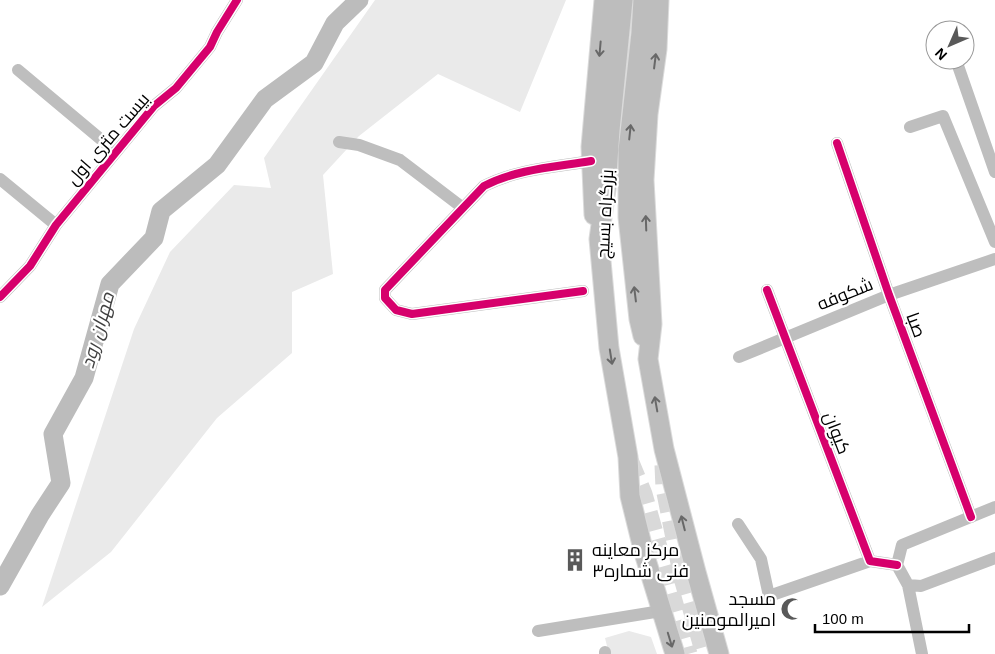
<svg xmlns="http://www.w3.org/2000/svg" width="995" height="654" font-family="Arial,Cairo,sans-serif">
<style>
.green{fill:#eaeaea}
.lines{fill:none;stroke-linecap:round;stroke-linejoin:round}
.river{stroke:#bcbcbc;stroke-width:19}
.highway-tunnel{stroke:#d9d9d9;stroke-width:19;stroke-dasharray:19 9;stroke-linecap:butt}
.highway-casing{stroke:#dbdbdb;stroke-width:21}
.minor{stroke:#bebebe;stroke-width:12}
.highway{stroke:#bdbdbd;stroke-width:19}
.cycleway-casing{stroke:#fff;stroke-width:11}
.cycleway{stroke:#d6006c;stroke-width:8}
.oneway{stroke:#686868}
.labels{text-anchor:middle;stroke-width:4.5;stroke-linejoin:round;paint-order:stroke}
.street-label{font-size:18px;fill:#000;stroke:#fff}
.poi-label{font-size:18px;fill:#000;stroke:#fff;text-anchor:start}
.water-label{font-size:19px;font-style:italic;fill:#414141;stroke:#fff}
</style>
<rect width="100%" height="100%" fill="#fff"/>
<!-- green -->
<path class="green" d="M375,0H566L520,112L438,74L359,136L323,175L333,274L292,292V353L217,418L111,552L42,607L134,329L170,252L234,185L271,188L264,158Z
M629,631L651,637L657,654H609L605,638Z"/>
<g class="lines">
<!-- river -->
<path class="river" d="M0,586L40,515L61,483L53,434L84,378L110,284L154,238L161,211L217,165L265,99L314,63L335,23L359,0"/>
<!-- highway-tunnel -->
<path class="highway-tunnel" d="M629,460L643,494L688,654
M664,465L665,488L683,578L705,654"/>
<defs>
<path id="highway" d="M623,0L610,130L606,189L599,239L609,348L628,457L630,496L644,553L675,654
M659,0L657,49L648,114L644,180L652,324L648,359L664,449L696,572L719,654
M594,215L591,147L604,0
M643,336L639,319L628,217V151L641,33L643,0"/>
</defs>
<!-- highway casing -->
<use href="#highway" class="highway-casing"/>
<!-- minor -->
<path class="minor" d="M956,60L995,172
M18,70L116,152
M910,127L943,116L995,242
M339,142L359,145L400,160L463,208
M837,143L889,295L971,517
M0,179L56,225
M767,290L870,561L897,565
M583,291L412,314L396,310L385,298V290L484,186C517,169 555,167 591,161
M0,297L30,266L56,225L154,106L176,88L210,47L217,32L237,0
M739,357L889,295L995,259
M995,507L902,545L897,565L908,585L921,586L995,558
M738,524L761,559L769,596L870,561
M908,585L922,654
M538,631L661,611
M605,652V654"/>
<!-- highway -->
<use href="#highway" class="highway"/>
<defs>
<path id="cycleway" d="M837,143L889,295L971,517
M767,290L870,561L897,565
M583,291L412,314L396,310L385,298V290L484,186C517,169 555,167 591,161
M0,297L30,266L56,225L154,106L176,88L210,47L217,32L237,0"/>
</defs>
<!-- cycleway casing -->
<use href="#cycleway" class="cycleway-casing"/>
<!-- cycleway -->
<use href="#cycleway" class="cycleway"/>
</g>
<!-- one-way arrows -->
<defs><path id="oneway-shaft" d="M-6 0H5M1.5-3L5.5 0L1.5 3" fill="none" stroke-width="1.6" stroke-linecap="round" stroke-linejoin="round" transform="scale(1.25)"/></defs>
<g class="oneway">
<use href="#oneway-shaft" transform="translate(600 49) rotate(95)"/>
<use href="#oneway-shaft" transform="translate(655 61) rotate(-83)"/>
<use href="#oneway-shaft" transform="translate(630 132) rotate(-84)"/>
<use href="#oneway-shaft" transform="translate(646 223) rotate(-92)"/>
<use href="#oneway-shaft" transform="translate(635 294) rotate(-97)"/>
<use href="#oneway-shaft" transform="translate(611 357) rotate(81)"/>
<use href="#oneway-shaft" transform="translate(656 404) rotate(-100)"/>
<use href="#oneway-shaft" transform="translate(683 523) rotate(-104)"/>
<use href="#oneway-shaft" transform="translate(670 640) rotate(73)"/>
</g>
<!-- icons -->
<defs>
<symbol id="building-bare" viewBox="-9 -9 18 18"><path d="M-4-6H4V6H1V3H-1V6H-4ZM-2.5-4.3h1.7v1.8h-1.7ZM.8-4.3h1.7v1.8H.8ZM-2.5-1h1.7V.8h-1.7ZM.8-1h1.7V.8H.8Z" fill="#595959" stroke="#fff" stroke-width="2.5" paint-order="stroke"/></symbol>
<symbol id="mosque-bare" viewBox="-9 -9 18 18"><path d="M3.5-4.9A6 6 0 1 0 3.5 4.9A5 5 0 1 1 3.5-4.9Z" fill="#595959" stroke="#fff" stroke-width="2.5" paint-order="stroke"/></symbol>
</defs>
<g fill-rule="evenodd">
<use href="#building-bare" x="559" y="544" width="32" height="32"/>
<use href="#mosque-bare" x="776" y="593" width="32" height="32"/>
</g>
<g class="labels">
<!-- street labels -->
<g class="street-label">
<text transform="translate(108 139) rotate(-49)" y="6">بیست متری اول</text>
<text transform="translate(605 214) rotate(-87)" y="6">بزرگراه بسیج</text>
<text transform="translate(845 294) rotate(-22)" y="6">شکوفه</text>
<text transform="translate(916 325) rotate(70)" y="6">صبا</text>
<text transform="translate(837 433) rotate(69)" y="6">کیوان</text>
</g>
<!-- poi labels -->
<g class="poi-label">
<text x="592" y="556">مرکز معاینه<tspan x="592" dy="21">فنی شماره۳</tspan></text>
<text x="776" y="605" text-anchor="end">مسجد<tspan x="776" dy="21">امیرالمومنین</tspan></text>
</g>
<!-- water labels -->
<g class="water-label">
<text transform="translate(97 330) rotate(-74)" y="7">مهران رود</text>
</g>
</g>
<!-- north arrow -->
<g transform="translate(950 45) rotate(225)"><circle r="24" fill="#ffffff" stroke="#999999"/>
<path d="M0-4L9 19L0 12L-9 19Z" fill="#595959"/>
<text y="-8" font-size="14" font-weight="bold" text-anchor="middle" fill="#000000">N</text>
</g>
<!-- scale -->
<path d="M815 624v8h154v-8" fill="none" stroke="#000000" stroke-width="2.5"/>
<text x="822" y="624" font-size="15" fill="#000000" stroke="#ffffff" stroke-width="4" paint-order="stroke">100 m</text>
</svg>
